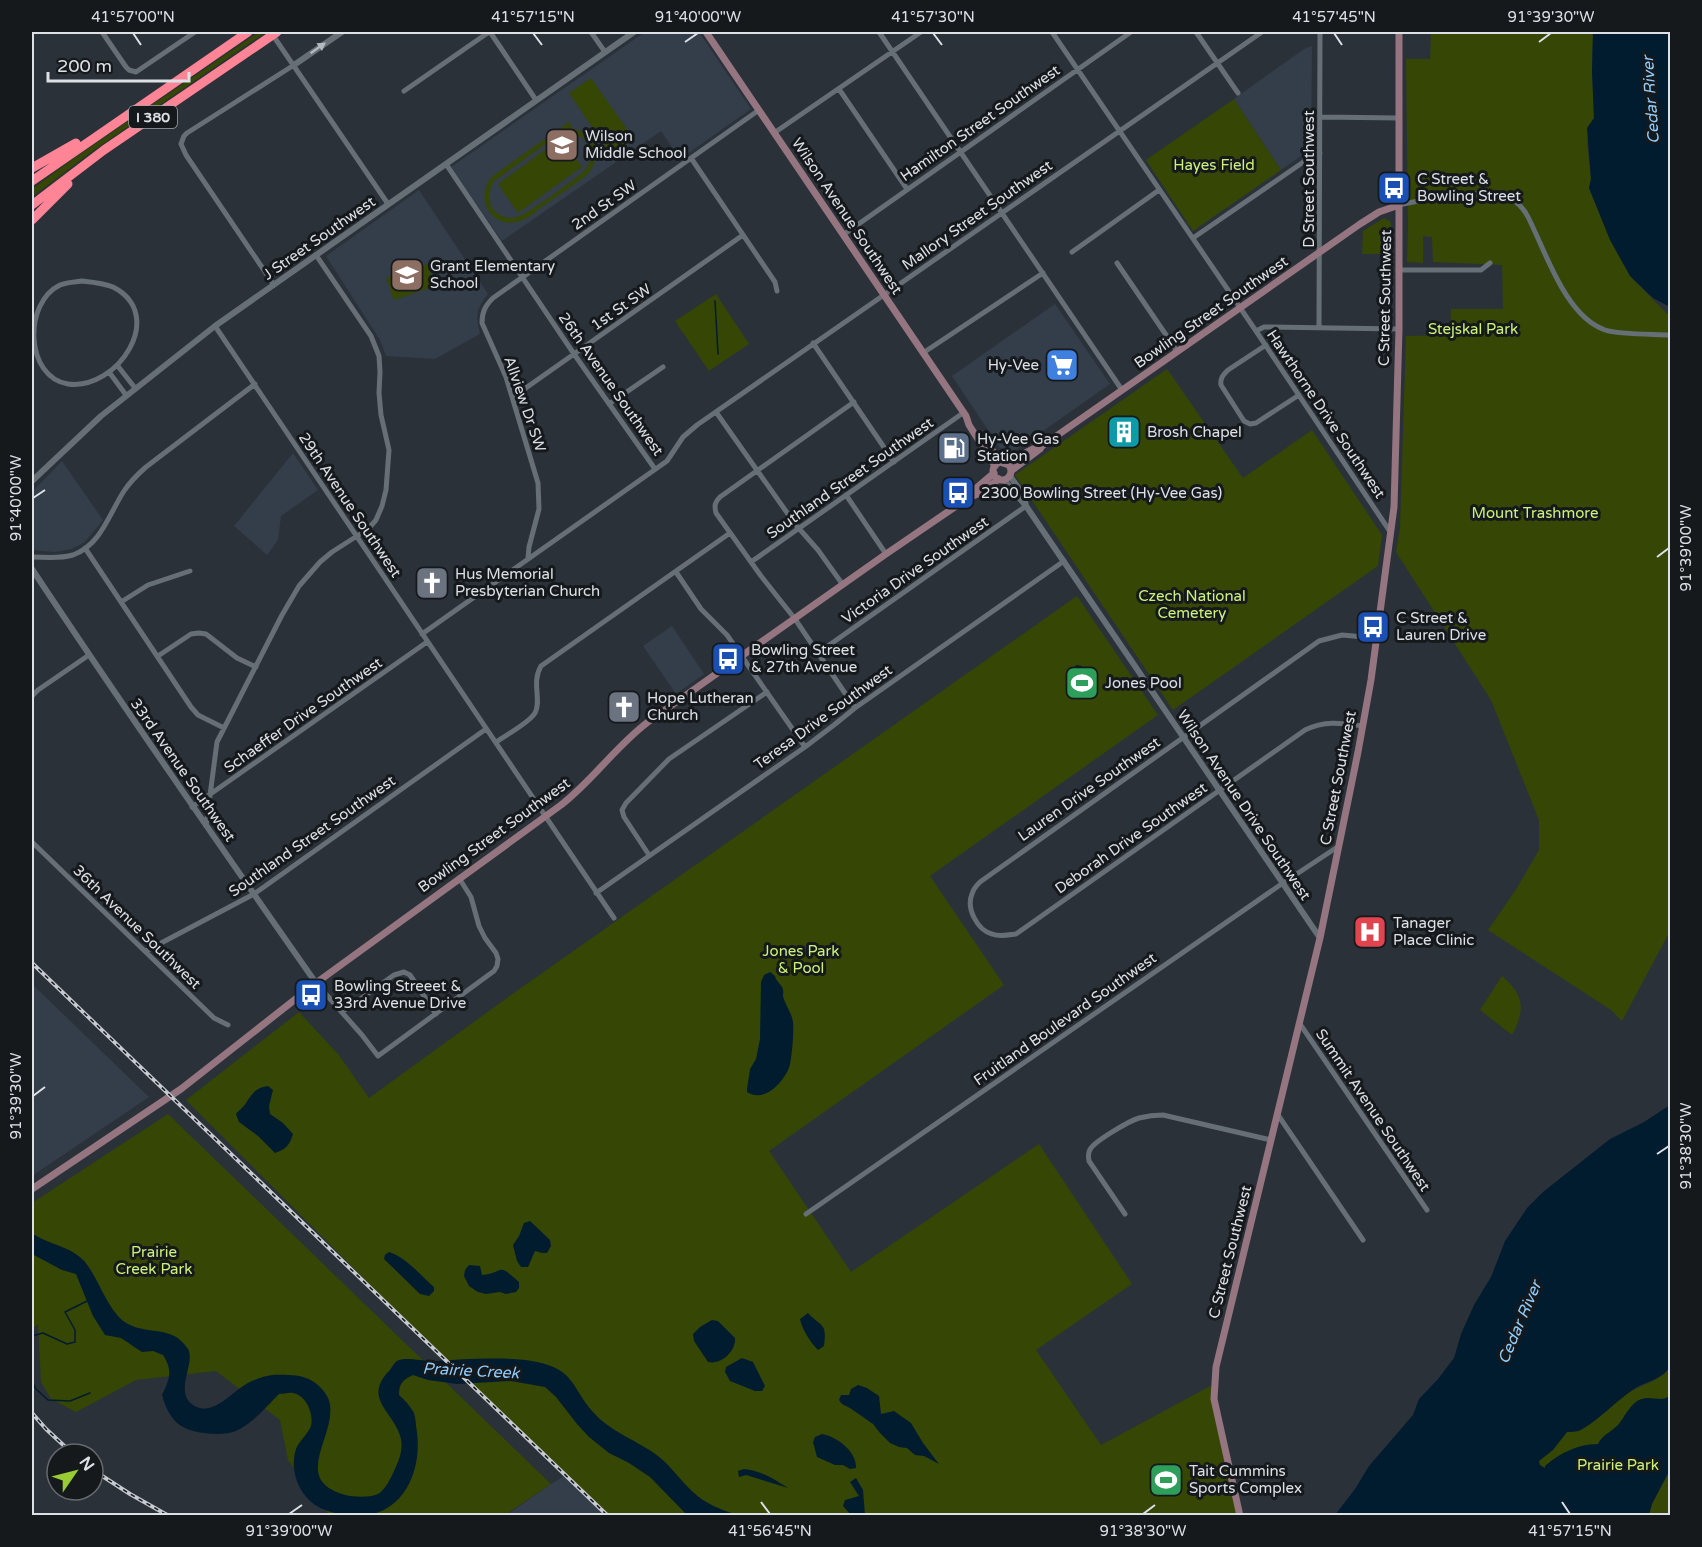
<svg xmlns="http://www.w3.org/2000/svg" width="1702" height="1547" font-family="'Varela Round',sans-serif">
<style>
.built{fill:#333e4a}
.green{fill:#364604;fill-rule:evenodd}
.water{fill:#021c2f}
.lines{fill:none;stroke-linecap:round;stroke-linejoin:round}
.stream{stroke:#021c2f;stroke-width:1.5}
.minor{stroke:#666e76;stroke-width:5}
.tertiary{stroke:#666e76;stroke-width:6}
.secondary{stroke:#947580;stroke-width:7}
.motorway{stroke:#fe8496;stroke-width:9}
.rail-casing{stroke:#c6cad0;stroke-width:4}
.rail{stroke:#16191c;stroke-width:1.5;stroke-dasharray:4.5;stroke-linecap:butt}
.oneway{fill:#b3b9bf}
.ticks{fill:none;stroke:#dde1e6;stroke-width:2}
.labels{text-anchor:middle;stroke-width:6;stroke-linejoin:round;paint-order:stroke}
.shield{fill:#16191c;stroke:#a1a5a9;stroke-width:1.5}
.shield-label{font-size:14px;font-weight:bold;fill:#dde1e6}
.street-label{font-size:15px;fill:#dde1e6;stroke:#16191c}
.poi-label{font-size:15px;fill:#dde1e6;stroke:#16191c;text-anchor:start}
.park-label{font-size:15px;fill:#ccf278;stroke:#16191c}
.water-label{font-size:16px;font-style:italic;fill:#8fccfc;stroke:#16191c}
.neatline{fill:none;stroke:#dde1e6;stroke-width:2}
.ticks-label{font-size:15px;text-anchor:middle;fill:#dde1e6}
</style>
<rect width="100%" height="100%" fill="#2b3139"/>
<!-- built -->
<path class="built" d="M645,32H699L751,109L680,159L661,131L502,241L451,167Z
M1312,46L1311,149L1281,170L1234,99L1304,49Z
M419,190L488,294L482,302L478,310L477,319L480,334L435,359L386,356L380,340L326,256Z
M1055,304L1110,384L1006,457L952,376Z
M293,453L318,490L281,516L278,540L267,555L234,526Z
M62,461L103,520L90,536L83,543L71,549L55,552L32,550V492Z
M672,626L704,674L676,694L643,646Z
M32,984L149,1097L32,1176Z
M566,1475L608,1515L505,1516L551,1484Z"/>
<!-- green -->
<path class="green" d="M259,32H266L94,150L32,197V189L76,157Z
M1431,32H1593L1592,71L1594,118L1590,124L1587,143L1591,179L1589,188L1604,224L1630,276L1670,317V931L1622,1021L1611,1010L1488,930L1517,888L1539,850V820L1491,700L1396,552L1400,528L1406,336L1450,335L1451,309H1503L1502,265L1433,262L1432,237L1423,236V263L1407,262L1408,227L1406,59H1430Z
M591,78L634,139L611,155L569,93Z
M1234,99L1281,170L1193,231L1146,160Z
M569,122L572,126L570,128C596,132 604,157 586,176C572,186 558,196 543,206C536,211 528,219 520,221C491,231 472,195 494,175ZM566,133C588,135 598,150 586,169C577,178 528,214 517,217C509,220 498,216 493,209C487,200 489,191 493,182L558,135Z
M561,138L582,167L518,213L498,184Z
M1384,218L1391,222V225L1392,254H1362L1363,231Z
M427,264L435,286L394,300L386,278Z
M716,294L749,344L709,371L675,321Z
M1167,369L1243,478L1312,430L1382,535L1378,566L1173,710L1015,475Z
M1077,596L1158,715L930,876L1004,985L769,1151L851,1272L1039,1144L1132,1284L1036,1350L1101,1445L1214,1384L1240,1515H608L432,1347L186,1100L299,1012L338,1054L369,1098L511,995Z
M1502,976C1524,995 1526,1009 1512,1035L1480,1010Z
M168,1114L551,1484L505,1515H330L288,1460L280,1420L216,1371L136,1380L76,1412L51,1399L41,1382L38,1324L32,1328V1203Z
M1670,1367V1515L1486,1516L1542,1458L1548,1454L1567,1432C1589,1431 1606,1410 1622,1397C1637,1385 1659,1383 1670,1367Z"/>
<!-- water -->
<path class="water" d="M1593,32H1670V307L1653,298L1630,276L1610,240L1589,188L1591,179L1587,128L1594,118L1592,71Z
M1076,665L1082,666L1079,679H1081L1088,676L1092,677L1094,681L1093,685L1086,687L1083,684L1066,679L1067,675L1073,677Z
M770,972L775,976C776,981 779,982 782,987C784,991 783,992 783,996C785,1005 792,1013 793,1022C794,1033 792,1058 789,1068C782,1084 764,1103 747,1092V1089L750,1069L756,1059L760,1039L761,982L764,975Z
M268,1086L273,1090L269,1106L270,1114L283,1123L293,1134C290,1145 286,1149 275,1153L258,1136L239,1122L236,1114C239,1110 243,1108 246,1103C252,1094 255,1088 268,1086Z
M1670,1105V1367C1661,1380 1647,1381 1634,1389C1616,1401 1600,1419 1581,1430C1576,1432 1571,1432 1567,1432L1553,1450L1539,1461L1540,1465L1545,1468V1466C1560,1453 1578,1444 1598,1444C1603,1433 1615,1431 1621,1421C1626,1414 1631,1404 1639,1400C1652,1394 1661,1404 1670,1395V1470L1652,1504L1649,1515H1335L1355,1489L1369,1466L1413,1415L1419,1399L1438,1379L1454,1358L1461,1334L1474,1305L1491,1277L1505,1241L1527,1208L1543,1192L1610,1139L1644,1122Z
M530,1221L550,1240L551,1246L547,1253H542L535,1251L528,1267H521L517,1261L513,1245L519,1236L524,1223Z
M32,1233C48,1245 72,1246 85,1262C100,1280 109,1316 130,1325C146,1333 170,1328 182,1342C185,1345 187,1347 189,1351C194,1367 172,1396 197,1407C216,1415 234,1389 250,1382C265,1375 272,1374 288,1375C299,1375 311,1378 319,1386C324,1391 329,1397 330,1405C335,1438 291,1480 345,1495C354,1497 369,1498 378,1494C385,1490 391,1478 394,1471C399,1460 403,1451 401,1439C395,1412 361,1399 390,1370C392,1367 394,1363 397,1361C405,1356 425,1362 436,1361C465,1359 509,1356 537,1362C575,1370 571,1387 593,1412C610,1432 637,1440 658,1456C671,1466 681,1481 693,1492C704,1503 723,1511 738,1515H687L650,1477L629,1463L609,1453L589,1437L577,1424L556,1397L545,1387L511,1381L457,1384L428,1380L413,1375C403,1380 399,1383 399,1395C405,1400 410,1406 414,1413C415,1417 416,1422 416,1426C424,1468 405,1516 357,1516C351,1516 344,1516 338,1514C332,1512 323,1510 317,1506C299,1495 289,1470 296,1449C299,1441 308,1434 311,1426C314,1414 306,1395 293,1393C289,1392 283,1394 279,1394C266,1407 253,1423 236,1431C222,1437 189,1434 177,1423C169,1415 165,1406 162,1395C170,1378 173,1371 163,1355L153,1351L142,1352L121,1338L105,1335L93,1316L76,1274L62,1270L32,1254Z
M389,1252C406,1257 421,1276 434,1287V1291L429,1296L420,1294L384,1259L385,1255Z
M469,1265L480,1266L482,1275C505,1273 496,1261 519,1282V1288L516,1292L506,1294L500,1292L486,1294L478,1292L469,1286L464,1276L465,1270Z
M808,1313C822,1328 827,1322 824,1346L818,1350C810,1342 802,1329 800,1319Z
M712,1320L718,1321L735,1338C736,1351 722,1365 708,1362L694,1341L693,1334L700,1327Z
M742,1358L753,1362L765,1386L762,1391H755L730,1381L725,1372L726,1367Z
M858,1385L867,1388L879,1396L881,1414L894,1411L911,1423L923,1443L939,1464L924,1456L915,1455L907,1448L899,1447L890,1443L880,1433L873,1424L850,1408L842,1404L839,1400L841,1395H849L851,1389Z
M822,1434C838,1437 857,1452 856,1468L850,1469L843,1465H835L817,1457L813,1442L815,1437Z
M744,1469C761,1471 773,1478 788,1488L746,1475L739,1477L738,1471Z
M856,1478L863,1490L865,1515H851L843,1506L845,1500L859,1496L850,1482Z"/>
<g class="lines">
<!-- stream -->
<path class="stream" d="M715,301L718,354
M32,1336L43,1333L67,1344L75,1342V1330L65,1312L87,1301
M32,1381L36,1389L48,1400L70,1401L90,1393"/>
<!-- minor -->
<path class="minor" d="M102,32L126,67L129,70L136,72L195,32
M490,32L536,100
M591,32L605,52
M879,32L1122,390
M1052,32L1256,331L1391,533
M1196,32L1238,93
M272,34L388,204
M839,89L907,189
M404,91L489,32
M1321,117L1399,118
M774,133L921,32
M691,158L775,282L777,291
M446,164L574,354L655,469
M1399,205C1427,199 1491,184 1516,202C1521,206 1525,211 1528,217C1546,252 1565,316 1605,330C1620,335 1654,334 1670,335
M843,235L1131,32
M1193,238L1315,154L1320,153
M1072,252L1159,190
M1117,263L1177,351
M1398,270H1481L1490,263
M82,281C92,282 104,283 113,287C168,315 117,391 68,384C25,377 23,303 60,285C67,282 75,282 82,281Z
M274,285L186,155L181,144L184,136L187,133L294,65
M215,326L614,918
M1319,327L1320,32
M1256,331L1264,327L1399,329
M813,343L894,462
M1266,345L1228,370C1223,375 1220,378 1221,385L1244,421L1250,424L1256,423L1299,395
M923,353L1043,273
M117,365L135,388
M109,372L126,395
M513,397L743,235
M854,402L720,497C715,502 714,505 716,513L761,576L795,619L855,708
M609,404L663,367
M716,412L795,524L818,550L843,585
M846,495L886,554
M85,548L191,707L198,715L224,728
M32,557C45,557 60,559 73,555C101,545 109,514 124,491C130,482 138,474 146,467L255,384
M528,558L529,547L539,509L538,483L506,377L482,323C482,312 485,306 493,298L759,110
M751,562L963,413
M676,572L701,609L727,635L805,747
M121,602L148,585L190,571
M422,634L667,461L683,437L697,425L1262,32
M818,653L1026,506
M158,656L191,634L199,633L206,634L237,658L256,667
M32,696L38,690L89,655
M1363,726C1342,723 1325,720 1305,730L1016,934C1008,935 1000,937 992,934C977,930 966,908 972,894C973,890 977,885 980,882L1319,641L1342,635L1376,638
M496,742C506,735 529,723 535,713C542,700 531,683 541,666L730,533
M192,807L427,642
M206,826L217,742L282,615L299,586L320,562L332,552L368,529L376,520L382,506L386,490L389,450L381,415L379,393L380,372L379,356L371,336L316,255
M32,842L214,1018L228,1025
M649,855L624,817L622,810L626,803L669,759L767,692
M596,893L805,747L834,725L855,708L1064,561
M146,951L254,894L486,729
M316,983L362,1035L378,1056L494,971L497,966L498,959L496,953L485,938L479,926L471,897L459,878
M342,1012L394,975L404,972L410,975L436,1014
M1300,1024L1427,1210
M1278,1115L1363,1240
M806,1214L1283,883L1339,846
M1125,1214L1089,1161C1088,1156 1088,1152 1091,1148C1097,1140 1129,1121 1139,1118C1147,1116 1155,1115 1163,1115L1271,1140"/>
<!-- tertiary -->
<path class="tertiary" d="M294,65L342,32
M1010,476L1024,496L1026,506
M1004,480L1026,506L1320,938
M32,481L101,416L215,326L634,32
M32,569C124,708 220,846 316,983"/>
<!-- secondary -->
<path class="secondary" d="M706,32L966,416L969,425L995,466
M991,449L1003,463
M993 471a9 9 0 1 1 18 0a9 9 0 1 1-18 0Z
M1006,464C1019,459 1029,448 1042,446
M1011,471L1040,449L1042,446L1360,224L1379,212L1399,205
M969,496L973,491L994,473
M32,1189L181,1089L316,983L561,805C593,780 616,746 648,722L886,554L968,498L980,493L999,479
M1240,1516L1214,1399L1216,1367L1320,938L1358,752L1371,680L1394,507L1399,329V32"/>
<!-- motorway -->
<path class="motorway" d="M32,168L76,143
M32,181L248,32
M32,205L104,150L277,32
M32,220L68,184"/>
<defs>
<path id="rail" d="M32,963L608,1516
M32,1413L46,1429L73,1454
M93,1470L130,1494L169,1516"/>
</defs>
<!-- rail casing -->
<use href="#rail" class="rail-casing"/>
<!-- rail -->
<use href="#rail" class="rail"/>
</g>
<!-- one-way arrows -->
<defs><path id="oneway-solid" d="M-6-.8H1V-3.2L6.5 0L1 3.2V.8H-6Z" transform="scale(1.5)"/></defs>
<use class="oneway" href="#oneway-solid" transform="translate(318 48) rotate(-35)"/>
<!-- ticks -->
<path class="ticks" d="M133,33L141,45M533,33L542,45M933,33L942,45M1334,33L1342,45M685,42L698,33M1539,42L1551,33M33,498L45,490M1657,557L1669,548M33,1096L45,1087M1657,1154L1669,1146M761,1502L770,1514M1562,1502L1570,1514M289,1514L302,1505M1143,1514L1155,1505"/>
<!-- icons -->
<defs>
<symbol id="school-square" viewBox="-11 -11 22 22"><rect x="-9" y="-9" width="18" height="18" rx="4" fill="#8d6e63" stroke="#16191c"/><path d="M0-5L7-2L0 1L-7-2ZM-4 1L0 2.5L4 1V4Q0 6-4 4Z" fill="#fff"/></symbol>
<symbol id="bus-square" viewBox="-11 -11 22 22"><rect x="-9" y="-9" width="18" height="18" rx="4" fill="#1a4fb4" stroke="#16191c"/><path d="M-5-6H5V4H4V6H2V4H-2V6H-4V4H-5ZM-3.5-4V0h7V-4ZM-3.5 1.2v1.5H-2V1.2ZM2 1.2v1.5H3.5V1.2Z" fill="#fff"/></symbol>
<symbol id="supermarket-square" viewBox="-11 -11 22 22"><rect x="-9" y="-9" width="18" height="18" rx="4" fill="#3f7fe0" stroke="#16191c"/><path d="M-6-5.5h2.5l.6 2H6L4.5 2H-2.5L-4.4-4H-6ZM-1.5 3.2a1.3 1.3 0 1 0 .1 0ZM3 3.2a1.3 1.3 0 1 0 .1 0Z" fill="#fff"/></symbol>
<symbol id="building-square" viewBox="-11 -11 22 22"><rect x="-9" y="-9" width="18" height="18" rx="4" fill="#0f9aa8" stroke="#16191c"/><path d="M-4-6H4V6H1V3H-1V6H-4ZM-2.5-4.3h1.7v1.8h-1.7ZM.8-4.3h1.7v1.8H.8ZM-2.5-1h1.7V.8h-1.7ZM.8-1h1.7V.8H.8Z" fill="#fff"/></symbol>
<symbol id="fuel-square" viewBox="-11 -11 22 22"><rect x="-9" y="-9" width="18" height="18" rx="4" fill="#5c6f8a" stroke="#16191c"/><path d="M-5.5-6h7V0h2V4h1.3V-2.5L3-4.5l.8-.8L6-3V5H2.5V1h-1V6h-7ZM-4.2-4.7v3.2H.2V-4.7Z" fill="#fff"/></symbol>
<symbol id="church-square" viewBox="-11 -11 22 22"><rect x="-9" y="-9" width="18" height="18" rx="4" fill="#6b7280" stroke="#16191c"/><path d="M-1.2-6h2.4v3.5h3.3v2.4h-3.3V6h-2.4V-.1h-3.3v-2.4h3.3Z" fill="#fff"/></symbol>
<symbol id="stadium-square" viewBox="-11 -11 22 22"><rect x="-9" y="-9" width="18" height="18" rx="4" fill="#2e9e5b" stroke="#16191c"/><path d="M0-5a6.5 5 0 1 0 0 10a6.5 5 0 1 0 0-10ZM-3.5-1.8h7v3.6h-7Z" fill="#fff"/></symbol>
<symbol id="hospital-square" viewBox="-11 -11 22 22"><rect x="-9" y="-9" width="18" height="18" rx="4" fill="#e0444e" stroke="#16191c"/><path d="M-5-5h3v3.5h4V-5h3V5h-3V1.5h-4V5h-3Z" fill="#fff"/></symbol>
</defs>
<g fill-rule="evenodd">
<use href="#school-square" x="543" y="126" width="38" height="38"/>
<use href="#bus-square" x="1375" y="169" width="38" height="38"/>
<use href="#school-square" x="388" y="256" width="38" height="38"/>
<use href="#supermarket-square" x="1043" y="346" width="38" height="38"/>
<use href="#building-square" x="1105" y="413" width="38" height="38"/>
<use href="#fuel-square" x="935" y="429" width="38" height="38"/>
<use href="#bus-square" x="939" y="474" width="38" height="38"/>
<use href="#church-square" x="413" y="564" width="38" height="38"/>
<use href="#bus-square" x="1354" y="608" width="38" height="38"/>
<use href="#bus-square" x="709" y="640" width="38" height="38"/>
<use href="#stadium-square" x="1063" y="664" width="38" height="38"/>
<use href="#church-square" x="605" y="688" width="38" height="38"/>
<use href="#hospital-square" x="1351" y="913" width="38" height="38"/>
<use href="#bus-square" x="292" y="976" width="38" height="38"/>
<use href="#stadium-square" x="1147" y="1461" width="38" height="38"/>
</g>
<g class="labels">
<!-- shield labels -->
<rect class="shield" x="129" y="106" width="48" height="22" rx="4.5"/>
<g class="shield-label">
<text x="153" y="122">I 380</text>
</g>
<!-- street labels -->
<g class="street-label">
<text transform="translate(980 123) rotate(-35)" y="5">Hamilton Street Southwest</text>
<text transform="translate(1309 179) rotate(-90)" y="5">D Street Southwest</text>
<text transform="translate(604 205) rotate(-35)" y="5">2nd St SW</text>
<text transform="translate(977 215) rotate(-35)" y="5">Mallory Street Southwest</text>
<text transform="translate(847 216) rotate(56)" y="5">Wilson Avenue Southwest</text>
<text transform="translate(319 238) rotate(-35)" y="5">J Street Southwest</text>
<text transform="translate(1385 298) rotate(-89)" y="5">C Street Southwest</text>
<text transform="translate(621 307) rotate(-35)" y="5">1st St SW</text>
<text transform="translate(1211 312) rotate(-35)" y="5">Bowling Street Southwest</text>
<text transform="translate(611 384) rotate(55)" y="5">26th Avenue Southwest</text>
<text transform="translate(525 404) rotate(71)" y="5">Allview Dr SW</text>
<text transform="translate(1326 414) rotate(56)" y="5">Hawthorne Drive Southwest</text>
<text transform="translate(850 478) rotate(-35)" y="5">Southland Street Southwest</text>
<text transform="translate(350 505) rotate(56)" y="5">29th Avenue Southwest</text>
<text transform="translate(915 570) rotate(-35)" y="5">Victoria Drive Southwest</text>
<text transform="translate(303 715) rotate(-35)" y="5">Schaeffer Drive Southwest</text>
<text transform="translate(823 717) rotate(-36)" y="5">Teresa Drive Southwest</text>
<text transform="translate(183 770) rotate(55)" y="5">33rd Avenue Southwest</text>
<text transform="translate(1338 778) rotate(-79)" y="5">C Street Southwest</text>
<text transform="translate(1089 789) rotate(-35)" y="5">Lauren Drive Southwest</text>
<text transform="translate(1244 805) rotate(56)" y="5">Wilson Avenue Drive Southwest</text>
<text transform="translate(494 835) rotate(-36)" y="5">Bowling Street Southwest</text>
<text transform="translate(312 836) rotate(-35)" y="5">Southland Street Southwest</text>
<text transform="translate(1131 838) rotate(-35)" y="5">Deborah Drive Southwest</text>
<text transform="translate(137 927) rotate(44)" y="5">36th Avenue Southwest</text>
<text transform="translate(1065 1019) rotate(-35)" y="5">Fruitland Boulevard Southwest</text>
<text transform="translate(1373 1110) rotate(56)" y="5">Summit Avenue Southwest</text>
<text transform="translate(1230 1252) rotate(-76)" y="5">C Street Southwest</text>
</g>
<!-- poi labels -->
<g class="poi-label">
<text x="585" y="141">Wilson<tspan x="585" dy="17">Middle School</tspan></text>
<text x="1417" y="184">C Street &amp;<tspan x="1417" dy="17">Bowling Street</tspan></text>
<text x="430" y="271">Grant Elementary<tspan x="430" dy="17">School</tspan></text>
<text x="1039" y="370" text-anchor="end">Hy-Vee</text>
<text x="1147" y="437">Brosh Chapel</text>
<text x="977" y="444">Hy-Vee Gas<tspan x="977" dy="17">Station</tspan></text>
<text x="981" y="498">2300 Bowling Street (Hy-Vee Gas)</text>
<text x="455" y="579">Hus Memorial<tspan x="455" dy="17">Presbyterian Church</tspan></text>
<text x="1396" y="623">C Street &amp;<tspan x="1396" dy="17">Lauren Drive</tspan></text>
<text x="751" y="655">Bowling Street<tspan x="751" dy="17">&amp; 27th Avenue</tspan></text>
<text x="1105" y="688">Jones Pool</text>
<text x="647" y="703">Hope Lutheran<tspan x="647" dy="17">Church</tspan></text>
<text x="1393" y="928">Tanager<tspan x="1393" dy="17">Place Clinic</tspan></text>
<text x="334" y="991">Bowling Streeet &amp;<tspan x="334" dy="17">33rd Avenue Drive</tspan></text>
<text x="1189" y="1476">Tait Cummins<tspan x="1189" dy="17">Sports Complex</tspan></text>
</g>
<!-- park labels -->
<g class="park-label">
<text x="1214" y="170">Hayes Field</text>
<text x="1473" y="334">Stejskal Park</text>
<text x="1535" y="518">Mount Trashmore</text>
<text x="1192" y="601">Czech National<tspan x="1192" dy="17">Cemetery</tspan></text>
<text x="801" y="956">Jones Park<tspan x="801" dy="17">&amp; Pool</tspan></text>
<text x="154" y="1257">Prairie<tspan x="154" dy="17">Creek Park</tspan></text>
<text x="1618" y="1470">Prairie Park</text>
</g>
<!-- water labels -->
<g class="water-label">
<text transform="translate(1650 100) rotate(-94)" y="6">Cedar River</text>
<text transform="translate(1519 1322) rotate(-67)" y="6">Cedar River</text>
<text transform="translate(471 1370) rotate(3)" y="6">Prairie Creek</text>
</g>
</g>
<!-- border -->
<rect width="1702" height="1547" fill="none" stroke="#16191c" stroke-width="66"/>
<!-- north arrow -->
<g transform="translate(75 1472) rotate(55)"><circle r="28" fill="#16191c" stroke="#66696d" stroke-width="1.5"/>
<path d="M0-4.5L10 22L0 15L-10 22Z" fill="#99cb35"/>
<text y="-9" font-size="16" font-weight="bold" text-anchor="middle" fill="#dde1e6">N</text>
</g>
<!-- scale -->
<path d="M48 72v9h141v-9" fill="none" stroke="#dde1e6" stroke-width="3"/>
<text x="57" y="72" font-size="18" fill="#dde1e6" stroke="#16191c" stroke-width="4.5" paint-order="stroke">200 m</text>
<rect x="33" y="33" width="1636" height="1481" class="neatline"/>
<g class="ticks-label">
<text x="133" y="22">41°57'00"N</text>
<text x="533" y="22">41°57'15"N</text>
<text x="698" y="22">91°40'00"W</text>
<text x="933" y="22">41°57'30"N</text>
<text x="1334" y="22">41°57'45"N</text>
<text x="1551" y="22">91°39'30"W</text>
<text transform="translate(16 498) rotate(-90)" y="5">91°40'00"W</text>
<text transform="translate(1686 548) rotate(-90)" y="5">91°39'00"W</text>
<text transform="translate(16 1096) rotate(-90)" y="5">91°39'30"W</text>
<text transform="translate(1686 1146) rotate(-90)" y="5">91°38'30"W</text>
<text x="289" y="1536">91°39'00"W</text>
<text x="770" y="1536">41°56'45"N</text>
<text x="1143" y="1536">91°38'30"W</text>
<text x="1570" y="1536">41°57'15"N</text>
</g>
</svg>
